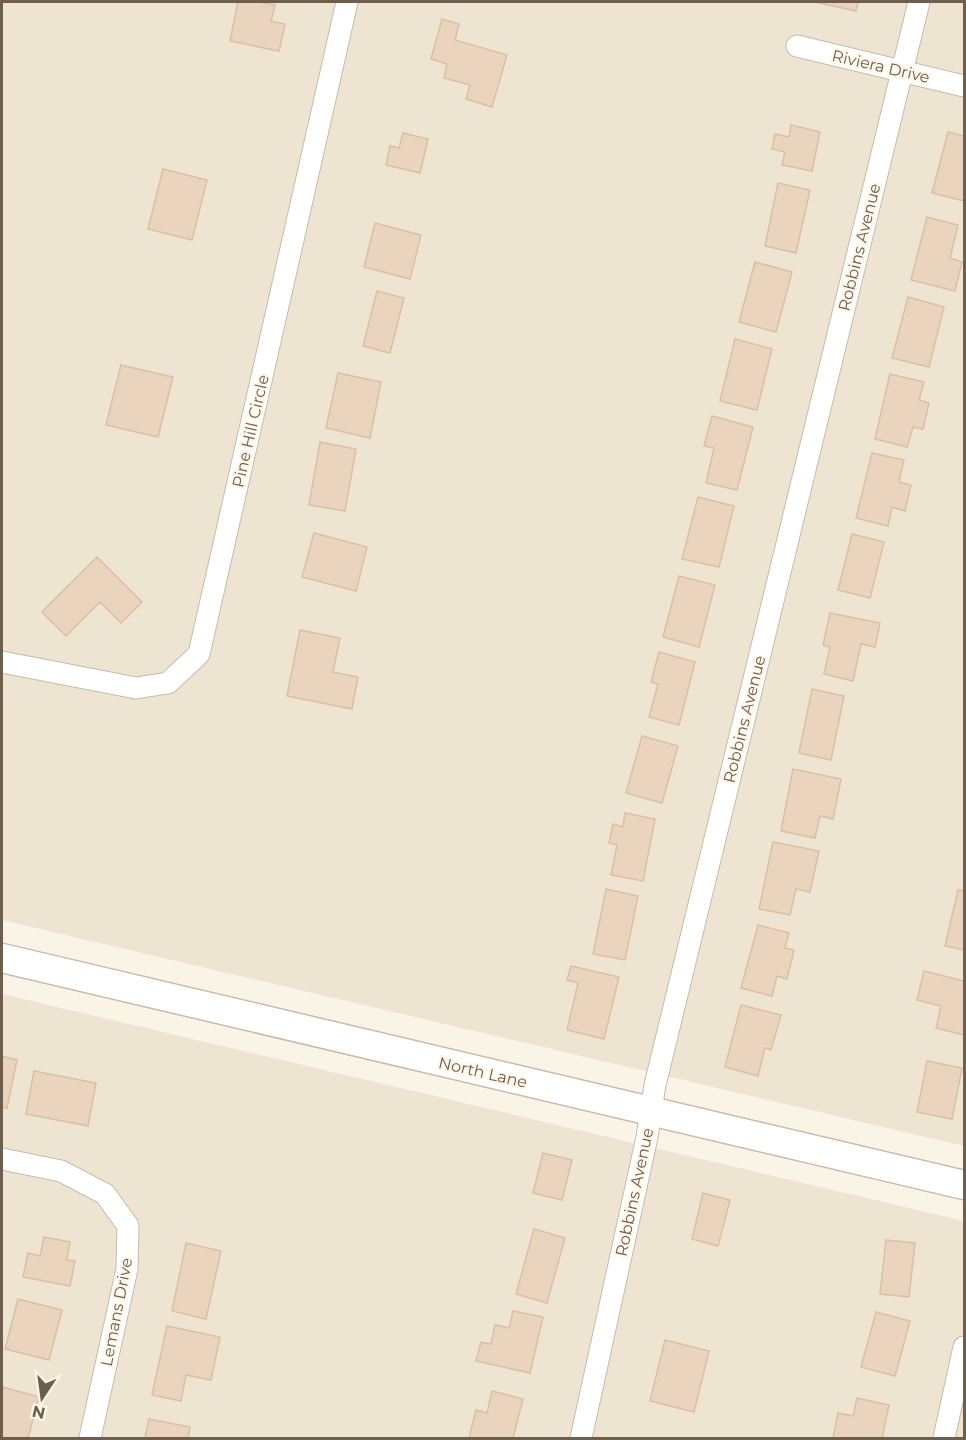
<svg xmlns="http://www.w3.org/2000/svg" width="966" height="1440" font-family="Montserrat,sans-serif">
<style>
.residential{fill:#ede4d2}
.building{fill:#ead4be;stroke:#dcbfa2;stroke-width:1.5}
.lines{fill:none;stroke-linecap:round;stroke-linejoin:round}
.street-casing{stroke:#c7bbab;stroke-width:23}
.secondary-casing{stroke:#c9bba9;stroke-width:31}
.street{stroke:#fff;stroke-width:21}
.secondary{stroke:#fff;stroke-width:28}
.labels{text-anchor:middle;stroke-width:5;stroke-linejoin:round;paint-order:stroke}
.street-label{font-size:16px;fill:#6f5d4d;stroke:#fdf8eb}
</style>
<rect width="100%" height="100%" fill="#f9f4e5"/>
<!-- residential -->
<path class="residential" d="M2,2H964V1146L2,920Z
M2,994L964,1221V1438H2Z"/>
<!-- building -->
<path class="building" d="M238,2H259L275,5L271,21L285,24L279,51L230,41Z
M815,2H858L856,11Z
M442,19L459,24L455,40L507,55L492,107L466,99L470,85L444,78L447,64L431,59Z
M791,125L820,132L812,171L782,165L785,152L772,149L775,134L789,137Z
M948,132L964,136V201L932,193Z
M403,133L428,139L420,173L386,165L390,146L399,148Z
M163,169L207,180L192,240L148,229Z
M778,183L810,190L796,253L765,246Z
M927,217L958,225L950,258L962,262L955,291L911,280Z
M375,223L421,235L410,279L364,267Z
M755,262L792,272L776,332L739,322Z
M377,291L404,298L390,353L363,346Z
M908,297L944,307L929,367L892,358Z
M735,339L772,349L757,410L720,401Z
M121,365L173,377L158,437L106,425Z
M338,373L381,382L370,438L326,428Z
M890,374L924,382L919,400L929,403L923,429L913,427L907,447L875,439Z
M712,416L753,427L737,490L706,483L714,448L704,446Z
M320,442L356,449L345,511L309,505Z
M872,453L904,460L899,482L911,485L905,511L892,507L888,526L856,518Z
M698,497L734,506L719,567L682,559Z
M314,533L367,547L356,591L302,577Z
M852,534L884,542L870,598L838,590Z
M97,557L142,602L121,623L100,602L66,636L42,612Z
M679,576L715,585L699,647L663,637Z
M830,613L880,623L875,647L861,644L853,681L824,674L830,647L823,645Z
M300,630L340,638L333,672L358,677L352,709L287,696Z
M659,652L695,662L679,725L649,717L658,684L651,682Z
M812,689L844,696L831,760L799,753Z
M642,736L678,746L662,803L626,793Z
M793,769L841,779L833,819L820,816L815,838L781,831Z
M625,813L655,819L643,881L611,875L617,845L609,843L613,824L623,827Z
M773,842L819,851L810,892L796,889L790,915L759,909Z
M606,889L638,896L625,960L593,954Z
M958,890L964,891V950L945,946Z
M758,925L789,933L785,948L794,950L787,979L777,976L772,996L741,988Z
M571,966L619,977L604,1039L567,1030L578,983L567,980Z
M924,971L964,981V1035L936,1028L941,1006L917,1000Z
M741,1005L781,1015L771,1050L765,1048L758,1076L725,1067Z
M2,1056L17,1060L7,1108L2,1107Z
M927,1061L962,1068L952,1119L917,1112Z
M34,1071L96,1083L88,1126L26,1114Z
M543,1153L572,1160L562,1200L533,1193Z
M703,1193L730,1200L718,1246L692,1239Z
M534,1229L565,1238L547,1303L516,1294Z
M44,1237L70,1242L67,1260L75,1261L70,1286L23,1277L28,1253L40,1256Z
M886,1240L915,1243L909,1297L880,1294Z
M186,1243L221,1251L206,1319L172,1311Z
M18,1299L62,1310L49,1360L5,1349Z
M513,1311L543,1317L530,1373L476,1361L481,1342L491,1344L495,1325L509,1328Z
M876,1312L910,1321L895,1376L861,1367Z
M167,1326L220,1337L211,1380L186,1375L181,1401L152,1395Z
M665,1340L709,1351L694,1412L650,1401Z
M2,1387L39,1397L28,1438H2Z
M492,1391L523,1399L513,1438H469L476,1410L487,1413Z
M857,1398L889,1405L882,1438H833L838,1413L853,1416Z
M149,1419L190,1427L188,1438H145Z"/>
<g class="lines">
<defs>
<path id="street" d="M797,46L964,86
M2,662L136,688L168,683L199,654L347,2
M2,1159L61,1171L105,1194L128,1226L127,1269L90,1438
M581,1438L647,1137L655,1085L919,2
M944,1438L964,1347"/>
<path id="secondary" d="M2,958L964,1185"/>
</defs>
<!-- street casing -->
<use href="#street" class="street-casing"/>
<!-- secondary casing -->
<use href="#secondary" class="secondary-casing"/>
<!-- street -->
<use href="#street" class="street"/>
<!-- secondary -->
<use href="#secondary" class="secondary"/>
</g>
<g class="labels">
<!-- street labels -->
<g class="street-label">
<text transform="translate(881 66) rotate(13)" y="6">Riviera Drive</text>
<text transform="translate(859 247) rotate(-76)" y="6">Robbins Avenue</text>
<text transform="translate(250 431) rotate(-77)" y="6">Pine Hill Circle</text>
<text transform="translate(744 719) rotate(-76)" y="6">Robbins Avenue</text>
<text transform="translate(483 1072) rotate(13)" y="6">North Lane</text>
<text transform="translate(634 1192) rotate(-78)" y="6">Robbins Avenue</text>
<text transform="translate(116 1312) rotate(-79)" y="6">Lemans Drive</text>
</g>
</g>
<!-- border -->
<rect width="966" height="1440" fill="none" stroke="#6f5d4d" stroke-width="6"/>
<!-- north arrow -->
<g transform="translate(42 1398) rotate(193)" stroke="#fdf8eb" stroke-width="4.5" paint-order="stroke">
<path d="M0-4.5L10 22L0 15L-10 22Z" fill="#6f5d4d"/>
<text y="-9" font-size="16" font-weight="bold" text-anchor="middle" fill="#6f5d4d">N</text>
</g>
</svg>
